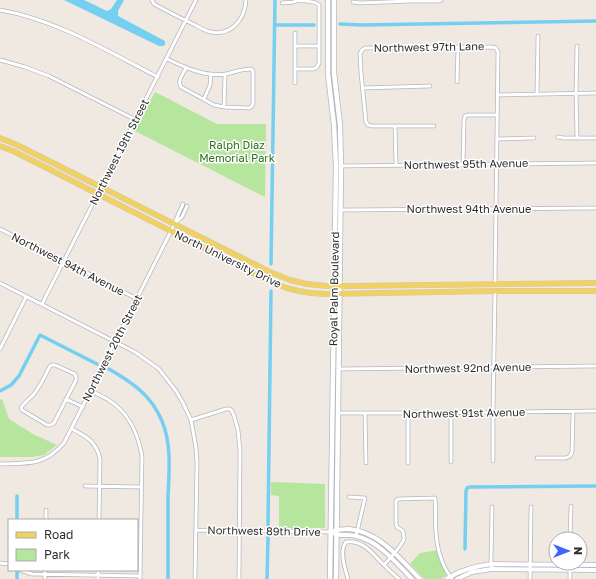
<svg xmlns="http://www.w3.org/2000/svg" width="596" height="579" font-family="'Golos Text',sans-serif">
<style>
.green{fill:#b6e59e}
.water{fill:#75cff0}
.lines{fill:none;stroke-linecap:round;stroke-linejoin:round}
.canal{stroke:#75cff0;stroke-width:3.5}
.minor-casing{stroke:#b4b7c1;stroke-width:4.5}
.tertiary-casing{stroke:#b4b7c1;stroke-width:5.5}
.secondary-casing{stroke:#b4b7c1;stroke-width:6}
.primary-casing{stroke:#c9c9c9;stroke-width:6}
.minor{stroke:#fff;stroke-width:3}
.tertiary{stroke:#fff;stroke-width:4}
.secondary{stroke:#fff;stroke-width:4.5}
.primary{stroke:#f2d163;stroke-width:5}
.labels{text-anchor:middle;stroke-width:3;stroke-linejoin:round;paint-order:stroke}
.street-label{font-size:11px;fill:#2e2e2e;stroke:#fff}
.park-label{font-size:11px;fill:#2c6e1b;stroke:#fff}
</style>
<rect width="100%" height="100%" fill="#efe9e1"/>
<!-- green -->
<path class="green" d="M155,92L217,124H266L265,197L135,131Z
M2,399L9,419L33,434L57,445L44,455L33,457H0V400Z
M271,482L325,484V528H279V496L271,495Z
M439,550L448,574L441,579H425L410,564L420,553Z"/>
<!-- water -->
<path class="water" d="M64,0H84L107,11L111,9L117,0H124L118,11V16L165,41V45L163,46H159Z"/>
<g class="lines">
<!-- canal -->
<path class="canal" d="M340,24L361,25L596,21
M275,25H314
M271,264L275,0
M109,369C133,383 151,395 162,421C172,445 169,472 168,497C168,524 168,552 168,579
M0,391L11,385L19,376L40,335L97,364
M17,520V496
M268,525L271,291
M465,549L466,491L467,488L470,487L596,486
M17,571V579
M267,579L268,537"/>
<defs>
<path id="minor" d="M152,0L154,4C167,11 180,18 193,24C197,26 202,29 207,31C229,38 245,21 246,0
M353,2L360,3L411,1H438L441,0
M282,3L294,2L297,0C305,2 314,0 319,5V63L317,67L314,69H295
M0,10C57,20 107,51 158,77
M295,46H318
M577,46L576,93L577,138
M167,59C186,68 205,77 226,74C234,72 242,69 251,69L253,71V104L251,107L249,108L224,107L214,105L181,87C177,81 183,74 186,68
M0,60L25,67L49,76L136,120
M457,82L458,47
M295,83V33
M363,88L430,86
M537,94L538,36
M498,95L596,93
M204,99L210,85L211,74
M224,107L225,74
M395,126L396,165
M434,126H372L368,125L366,122L361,73L360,54L362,50L365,48L492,47L496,48L498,52L495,284
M558,137L564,138H596
M497,139L534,138
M463,165L464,120L465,116L468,115H497
M340,166L596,163
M341,210L596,208
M175,223L182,217L187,206
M0,229L64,261L137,299
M0,283L135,352L159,369L176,391L183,403L191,420L196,448L197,462L195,579
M42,304L196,0
M0,349L26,297
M52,365H55L75,374L76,377V380L54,423L51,425H47L22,410L21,408C24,402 30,399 34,394C41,385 45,376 50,366Z
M339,369L596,366
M91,391C97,394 104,397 110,401C130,414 138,434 142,456L140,579
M66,399L83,407
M338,413H408L596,411
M365,413L366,463
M408,413V463
M451,413V462
M191,420L226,409H230L232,411L234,416L238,430L240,451L239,579
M72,429C87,437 96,441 100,459L99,520
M537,458H566L570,456L572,452L573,412
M493,461V412L495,291
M0,464C28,463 44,466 64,443L171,231L183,204
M85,486L141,487
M349,497L365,498L356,536
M492,507L491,561L492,569
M46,520V510
M197,530L331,532
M570,539L571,506
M0,563L9,564
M384,565C389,559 404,544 404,538C404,535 403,533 403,531L397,527L396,524V501L398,499L435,498C436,510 435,521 436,532C437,549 442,566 452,579
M20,570L32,574L140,576
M45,579V570
M98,579V570
M348,579C345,569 339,550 346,542C364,539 374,556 385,566C390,571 394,575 399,579
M530,579L531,507
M570,579V563"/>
<path id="tertiary" d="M331,532C338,529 342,529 349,529C380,532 400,559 420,579
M335,534C342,536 349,534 356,536C379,541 396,563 412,579
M447,579C460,570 476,566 492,564L596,565
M457,579L472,572L492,569L596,570"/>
<path id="secondary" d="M328,0V74L334,125L336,166L330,579
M334,0V73L340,125L341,166L336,579"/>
<path id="primary" d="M0,138L15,144L39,156L270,272L290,280L307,284L327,286H347L596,283
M0,146L13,151L37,163L273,283C290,290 308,294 326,294L495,291H596"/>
</defs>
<!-- minor casing -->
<use href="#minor" class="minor-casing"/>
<!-- tertiary casing -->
<use href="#tertiary" class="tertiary-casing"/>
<!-- secondary casing -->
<use href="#secondary" class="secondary-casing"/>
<!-- primary casing -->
<use href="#primary" class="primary-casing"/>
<!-- minor -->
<use href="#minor" class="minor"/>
<!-- tertiary -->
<use href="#tertiary" class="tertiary"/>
<!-- secondary -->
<use href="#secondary" class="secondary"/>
<!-- primary -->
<use href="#primary" class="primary"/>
</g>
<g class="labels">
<!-- street labels -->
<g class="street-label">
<text transform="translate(429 47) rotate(-1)" y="4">Northwest 97th Lane</text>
<text transform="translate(119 152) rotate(-63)" y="4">Northwest 19th Street</text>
<text transform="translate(466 164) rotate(-1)" y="4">Northwest 95th Avenue</text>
<text x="469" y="213">Northwest 94th Avenue</text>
<text transform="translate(228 259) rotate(26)" y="4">North University Drive</text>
<text transform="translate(68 264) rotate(27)" y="4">Northwest 94th Avenue</text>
<text transform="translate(334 289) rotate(-89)" y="4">Royal Palm Boulevard</text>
<text transform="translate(112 348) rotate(-63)" y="4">Northwest 20th Street</text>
<text transform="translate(468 368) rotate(-1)" y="4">Northwest 92nd Avenue</text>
<text transform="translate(464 413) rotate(-1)" y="4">Northwest 91st Avenue</text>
<text transform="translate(264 531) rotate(1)" y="4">Northwest 89th Drive</text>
</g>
<!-- park labels -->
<g class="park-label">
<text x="237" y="149">Ralph Diaz<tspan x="237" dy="13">Memorial Park</tspan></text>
</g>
</g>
<!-- legend -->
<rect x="8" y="519" width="130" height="52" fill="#ffffff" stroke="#ababab"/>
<rect x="16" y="532" width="20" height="6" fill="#f2d163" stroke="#ababab"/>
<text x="44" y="539" font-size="12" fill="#2e2e2e">Road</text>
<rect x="16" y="549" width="20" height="12" fill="#b6e59e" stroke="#ababab"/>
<text x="44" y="559" font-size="12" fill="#2e2e2e">Park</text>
<!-- north arrow -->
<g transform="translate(568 551) rotate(90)"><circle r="19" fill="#ffffff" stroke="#ababab"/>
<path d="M0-3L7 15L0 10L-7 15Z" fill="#4264fb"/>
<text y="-6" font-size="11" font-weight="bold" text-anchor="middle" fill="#2e2e2e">N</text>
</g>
</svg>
